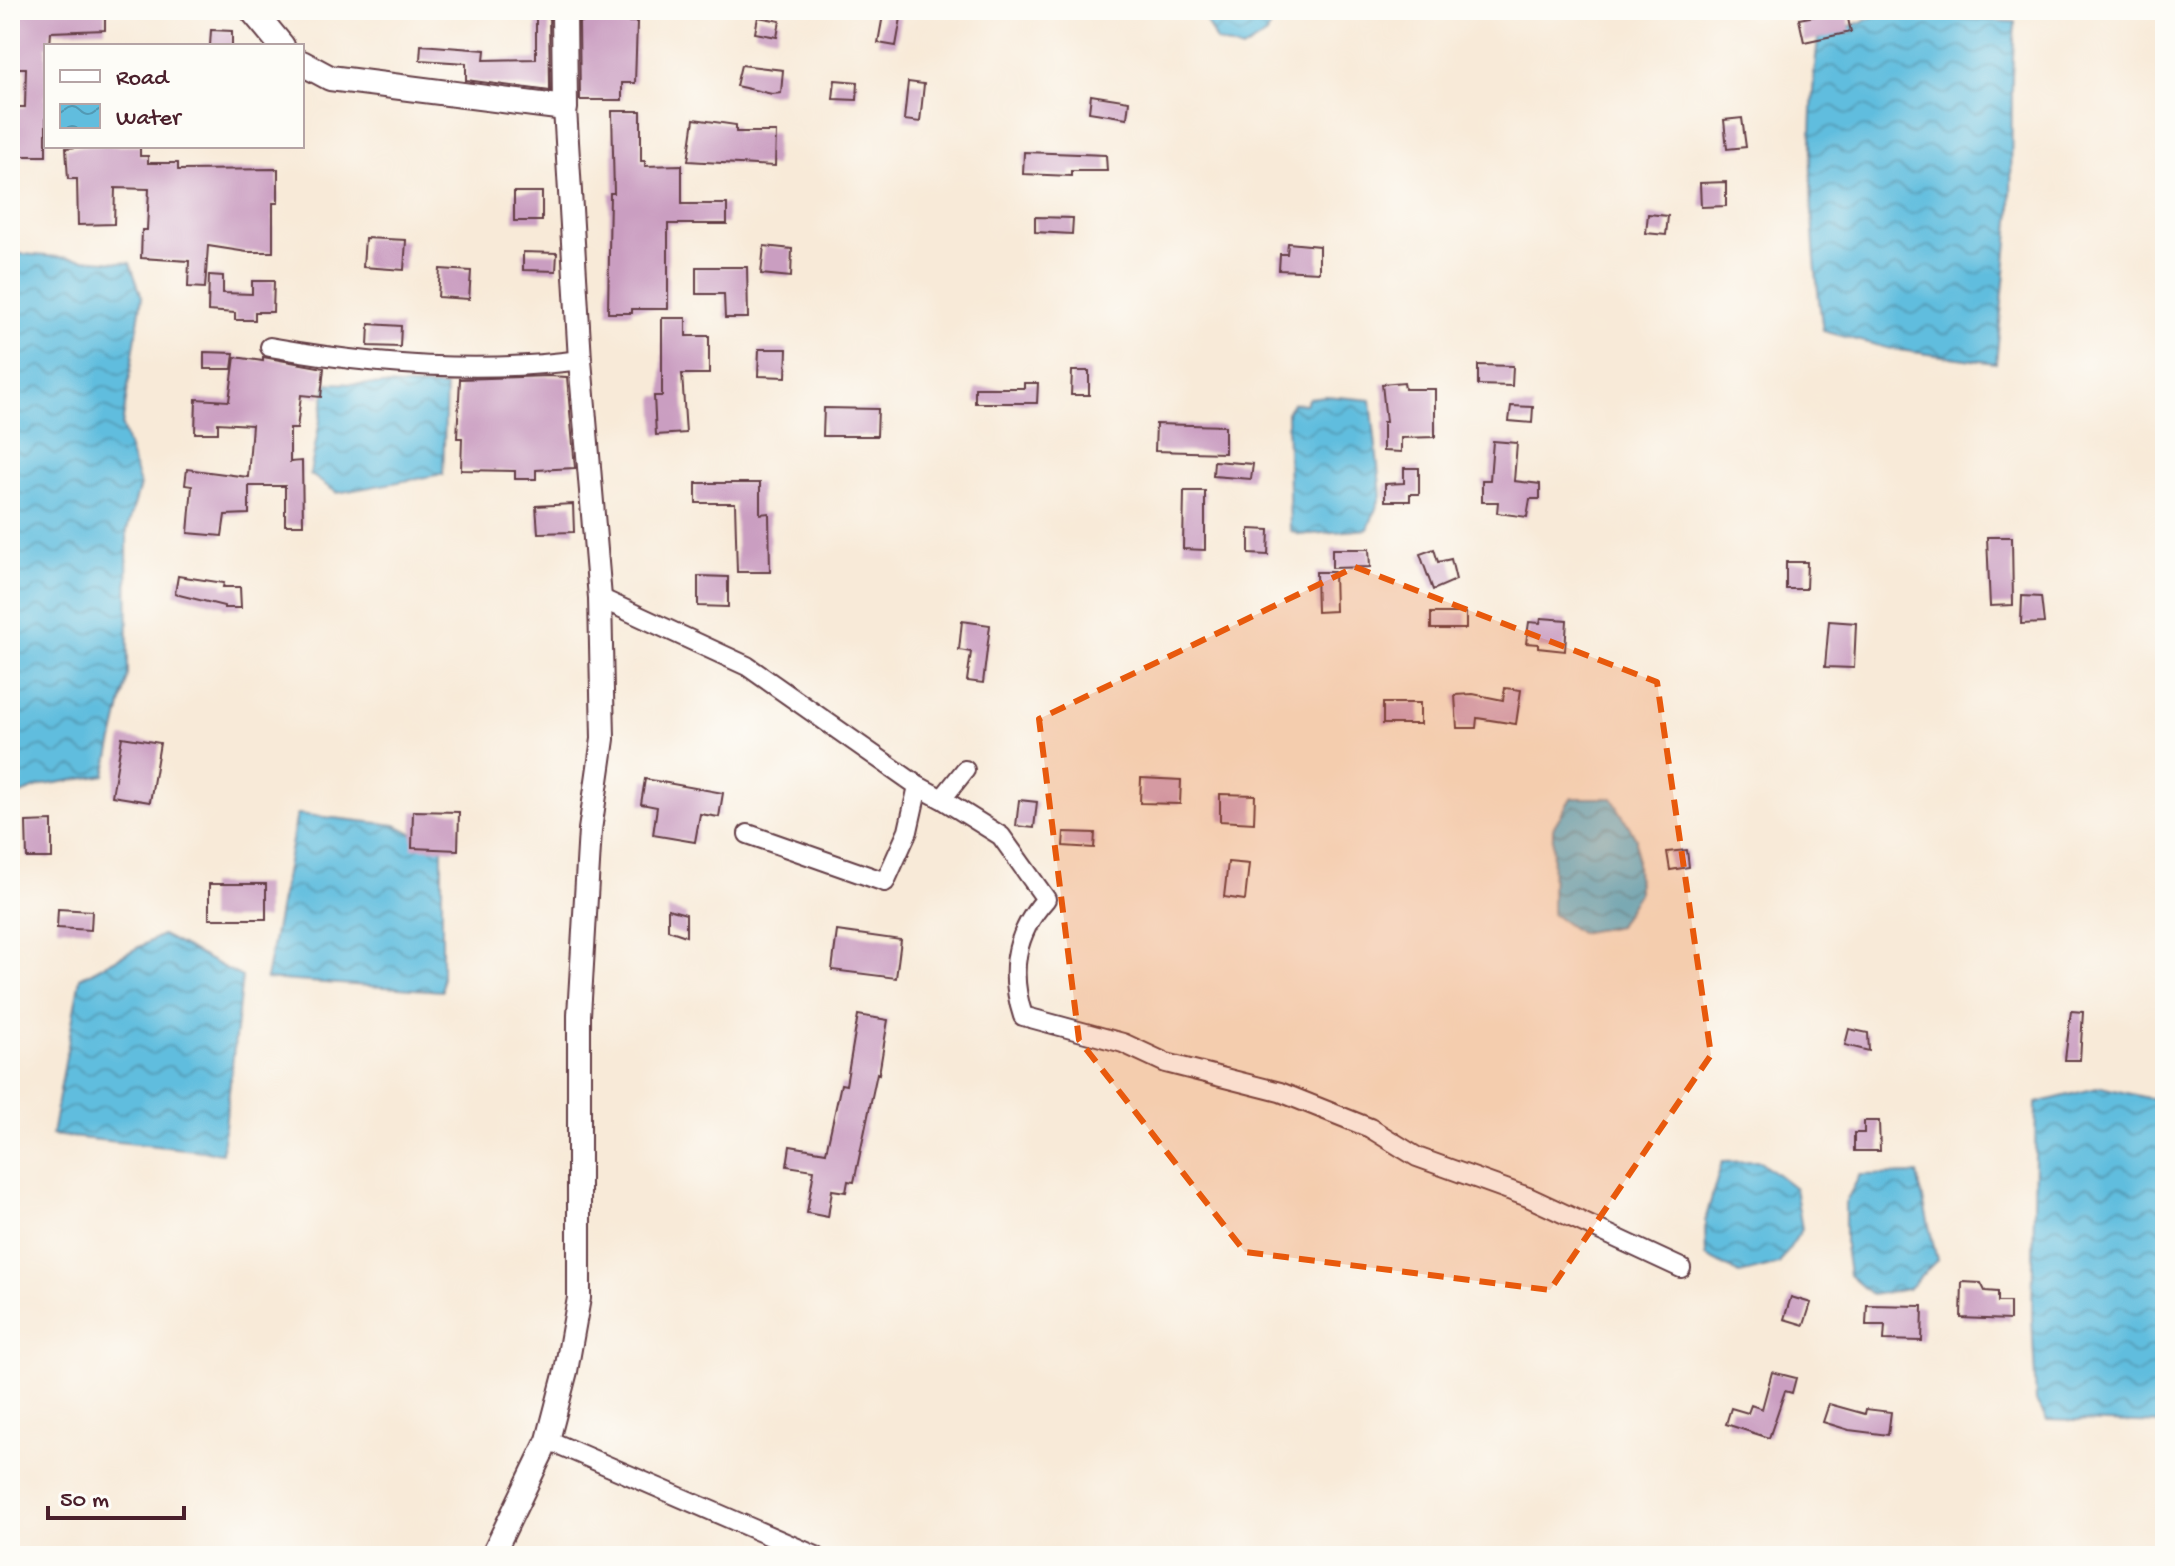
<svg xmlns="http://www.w3.org/2000/svg" width="2175" height="1566" font-family="'Gochi Hand',sans-serif">
<style>
.water{fill:url(#water-waves);stroke:#566e84;stroke-width:2}
.building{fill:#ca9ec1}
.lines{fill:none;stroke-linecap:round;stroke-linejoin:round}
.minor-casing{stroke:#643d45;stroke-width:22}
.tertiary-casing{stroke:#643d45;stroke-width:26}
.secondary-casing{stroke:#643d45;stroke-width:28}
.minor{stroke:#fff;stroke-width:18}
.tertiary{stroke:#fff;stroke-width:22}
.secondary{stroke:#fff;stroke-width:24}
.marked{fill:#e8590c;fill-opacity:0.2;stroke:#e8590c;stroke-width:6;stroke-dasharray:16 10;stroke-linejoin:round}
</style>
<defs>
<pattern id="water-waves" width="16" height="10" patternUnits="userSpaceOnUse" patternTransform="scale(2)"><rect width="16" height="10" fill="#61bdde"/><path d="M0 5q4-4 8 0t8 0" fill="none" stroke="#5299b4"/></pattern>
</defs>
<rect width="100%" height="100%" fill="#fdfcf7"/>
<filter id="ink" filterUnits="userSpaceOnUse"><feTurbulence type="fractalNoise" baseFrequency=".0125" numOctaves="2"/><feDisplacementMap in="SourceGraphic" scale="16" xChannelSelector="R" yChannelSelector="G"/><feConvolveMatrix kernelMatrix="1 2 1 2 8 2 1 2 1" color-interpolation-filters="sRGB"/></filter>
<filter id="wash" filterUnits="userSpaceOnUse"><feTurbulence type="fractalNoise" baseFrequency=".006" numOctaves="4" result="noise"/><feDisplacementMap in="SourceGraphic" scale="32" xChannelSelector="R" yChannelSelector="G"/><feGaussianBlur stdDeviation="1.8" result="paint"/><feColorMatrix in="noise" values="0 0 0 0 0 0 0 0 0 0 0 0 0 0 0 0 0 1.4 0 .05"/><feComposite in="paint" operator="in"/></filter>
<g filter="url(#wash)">
<rect width="100%" height="100%" fill="#f8ead8"/>
<!-- water -->
<path class="water" d="M1206,10H1274L1267,34L1242,50L1216,41L1205,19Z
M1881,14L2015,22L2012,75L2011,211L1996,363L1891,349L1823,331C1810,240 1806,131 1818,39Z
M10,253L130,263L142,297L122,426L140,485L127,530L128,675L105,775L44,785L10,798Z
M327,383L446,387L443,474L337,493L310,474Z
M1326,396L1371,400L1381,495L1368,529L1300,535L1290,530L1287,412L1293,403L1305,404L1309,398Z
M1571,798H1612L1636,838L1638,893L1618,926L1579,933L1552,914L1553,828Z
M297,814L396,825L442,849V991L266,979Z
M162,935L242,977L222,1153L52,1135L80,978Z
M2101,1087L2165,1102V1424L2047,1420L2036,1402L2032,1316L2036,1103Z
M1760,1161L1795,1188L1802,1229L1779,1264L1740,1274L1706,1256L1705,1221L1722,1162Z
M1917,1174L1937,1260L1908,1289L1872,1295L1849,1275L1845,1246V1203L1860,1175Z"/>
<g id="blocks">
<!-- building -->
<path class="building" d="M10,10H105V30L51,32L50,46H46V156H16V107H25L26,68H10Z
M586,10H607L606,22H637L635,83H622V100H580L579,22H585Z
M1846,10L1851,32L1804,42L1799,19Z
M536,12H549L550,91L466,80V63L420,60L421,45L485,50L484,60L536,59Z
M883,15L901,18L896,46L878,43Z
M758,17L780,21L777,37L755,33Z
M211,30L232,31V46H210Z
M741,65L783,70L781,93L772,94L736,86Z
M835,80L858,82L857,100L833,99Z
M908,82L924,84L920,122L904,120Z
M1091,95L1129,101L1127,118L1089,112Z
M612,111H641V161H645V166L682,165V204H727V224H668V309H632V313H608L610,193H614Z
M1742,118L1746,147L1727,149L1724,120Z
M694,119L736,125V132H776L775,166L688,161Z
M89,146H140V156H148V163H178V170L278,169V203H273V252H247L208,246L205,288L188,287L189,261L141,258L142,230H147L149,189L115,188L114,224L78,225L77,179H68L66,148Z
M1024,152L1106,155L1107,171H1071V176L1023,174Z
M1726,182V206L1701,207L1700,183Z
M514,192H542V221H514Z
M1648,214L1668,216L1666,235L1646,233Z
M1035,217L1073,218L1072,234L1035,232Z
M365,238L406,240L404,270L363,267Z
M1288,243L1319,246V272L1279,270L1280,254H1287Z
M764,246L792,249L791,277L761,274Z
M523,252L557,253L556,271L523,270Z
M696,267H747L748,318H725L724,294H696Z
M440,269L471,271L469,299L438,297Z
M209,275L223,276V293L252,294V281H274L273,312H255V320H235V313L208,311Z
M662,318H686V336H709V374H682L686,433L656,435L654,396H662Z
M369,324L401,326L400,347L368,346Z
M759,349H787L786,377L758,376Z
M204,352L234,353L232,369H204Z
M235,357L263,361V357L324,368L321,397L301,395L297,429H290V462L302,461L303,525H285V486H249V514L225,515L222,536L188,533L192,486L185,485L187,469L248,477L252,425L218,423V433H195L196,399L229,401Z
M1478,365L1513,366L1512,386L1478,385Z
M1072,371H1089V395H1071Z
M548,376L567,377L575,468L536,470V479H515V471L461,470L462,438H457L460,379Z
M1404,382L1405,389H1435V437L1401,438V452L1383,451V422H1386L1382,384Z
M1024,383H1038L1037,403H975V388H1024Z
M1511,406L1533,407L1532,423L1509,421Z
M824,408L878,409L877,436H823Z
M1156,424L1225,426V453L1155,451Z
M1493,441L1517,443L1514,481L1540,484V499H1530L1527,517L1497,513L1498,502H1482V480H1490Z
M1214,461L1253,464L1251,479L1213,476Z
M1404,468H1419V494H1410V501H1385V484L1404,483Z
M696,483H760V514L769,513L770,572H737L735,503H696Z
M1184,491H1205V550L1183,549Z
M573,504L574,532L538,533L536,506Z
M1249,529L1269,530L1268,555L1249,554Z
M1987,537H2012L2013,605L1990,606Z
M1332,549H1369L1370,567L1332,568Z
M1434,549L1438,562L1451,559L1456,580L1433,590L1420,554Z
M1786,562H1807L1806,589H1786Z
M1316,572H1334L1335,611L1317,612Z
M178,576L224,583L223,587H240L241,608H224V606L175,594Z
M698,576L728,577V607L698,606Z
M2022,596L2041,597L2044,623L2021,624Z
M1431,613H1466V629H1431Z
M1541,618L1567,620L1565,651L1538,648V644L1526,643L1529,622L1540,623Z
M962,621L990,625L983,683L967,681L971,652L959,650Z
M1829,621L1856,623L1854,668L1825,667Z
M1505,688L1521,690L1516,724L1477,718L1476,728H1457L1455,695L1473,694L1503,700Z
M1383,703H1420V724H1383Z
M122,737L160,743L150,802L112,796Z
M1141,778L1181,780L1180,804L1140,803Z
M645,779L723,793L719,817L700,814L695,842L653,835L657,807L641,804Z
M1220,794L1255,795L1254,823L1220,821Z
M1019,800L1037,802L1034,828L1016,826Z
M413,811L459,812L458,850L412,848Z
M52,821V858H27L26,822Z
M1064,832L1095,833L1094,848L1063,846Z
M1687,850L1689,867L1670,870L1667,852Z
M1228,862L1249,864L1245,900L1224,897Z
M209,884H266V919H209Z
M58,909L92,911L91,930L57,928Z
M668,909L686,914V936L668,930Z
M837,931L901,940L896,978L832,970Z
M2071,1011L2083,1012L2080,1060H2065Z
M858,1015L888,1020L879,1074L877,1073L854,1182L848,1181L846,1192L832,1190L828,1217L807,1213L814,1170L787,1166L790,1146L826,1152L841,1084L846,1085Z
M1849,1029L1868,1033L1869,1051L1845,1045Z
M1864,1121H1879L1880,1151H1854V1133H1864Z
M1962,1282L1981,1283L1985,1291L1998,1292V1302H2010V1320L1961,1318Z
M1791,1297L1811,1303L1804,1325L1784,1319Z
M1867,1305L1923,1306L1922,1341L1884,1340L1885,1325H1866Z
M1772,1372L1796,1378L1792,1393L1785,1391L1769,1438L1726,1424L1731,1408L1748,1413L1751,1405L1762,1409Z
M1829,1404L1865,1414L1866,1409L1891,1412L1888,1435L1849,1430L1823,1422Z"/>
</g>
</g>
<g filter="url(#ink)">
<use href="#blocks" fill-opacity="0" stroke="#643d45" stroke-width="2"/>
<g class="lines">
<defs>
<path id="minor" d="M270,347C371,365 478,374 580,360
M600,598L747,666L918,786L942,799L965,770
M942,799L1001,836L1046,899C1014,934 1009,973 1023,1016L1123,1043L1166,1063L1280,1092L1370,1128L1417,1157L1528,1197L1681,1268
M748,834L885,882L908,831L918,786
M548,1440L816,1556"/>
<path id="tertiary" d="M492,1556L548,1440L566,1371L579,1298V1015L590,830L603,739L600,598L580,360L565,108"/>
<path id="secondary" d="M252,10L282,46
M302,63L330,78L565,108L564,10"/>
</defs>
<!-- minor casing -->
<use href="#minor" class="minor-casing"/>
<!-- tertiary casing -->
<use href="#tertiary" class="tertiary-casing"/>
<!-- secondary casing -->
<use href="#secondary" class="secondary-casing"/>
<!-- minor -->
<use href="#minor" class="minor"/>
<!-- tertiary -->
<use href="#tertiary" class="tertiary"/>
<!-- secondary -->
<use href="#secondary" class="secondary"/>
</g>
</g>
<!-- marked area -->
<path class="marked" d="M1355,567L1657,682L1711,1055L1550,1290L1245,1252L1079,1040L1039,719Z"/>
<!-- margin -->
<rect width="2175" height="1566" fill="none" stroke="#fdfcf7" stroke-width="40"/>
<!-- legend -->
<rect x="44" y="44" width="260" height="104" fill="#fdfcf7" stroke="#b5a4a5" stroke-width="2"/>
<rect x="60" y="70" width="40" height="12" fill="#ffffff" stroke="#b5a4a5" stroke-width="2"/>
<text x="116" y="84" font-size="24" fill="#4a1f2b">Road</text>
<rect x="60" y="104" width="40" height="24" fill="url(#water-waves)" stroke="#b5a4a5" stroke-width="2"/>
<text x="116" y="124" font-size="24" fill="#4a1f2b">Water</text>
<!-- scale -->
<path d="M48 1506v12h136v-12" fill="none" stroke="#4a1f2b" stroke-width="4"/>
<text x="60" y="1506" font-size="24" fill="#4a1f2b" stroke="#fdfcf7" stroke-width="6" paint-order="stroke">50 m</text>
</svg>
